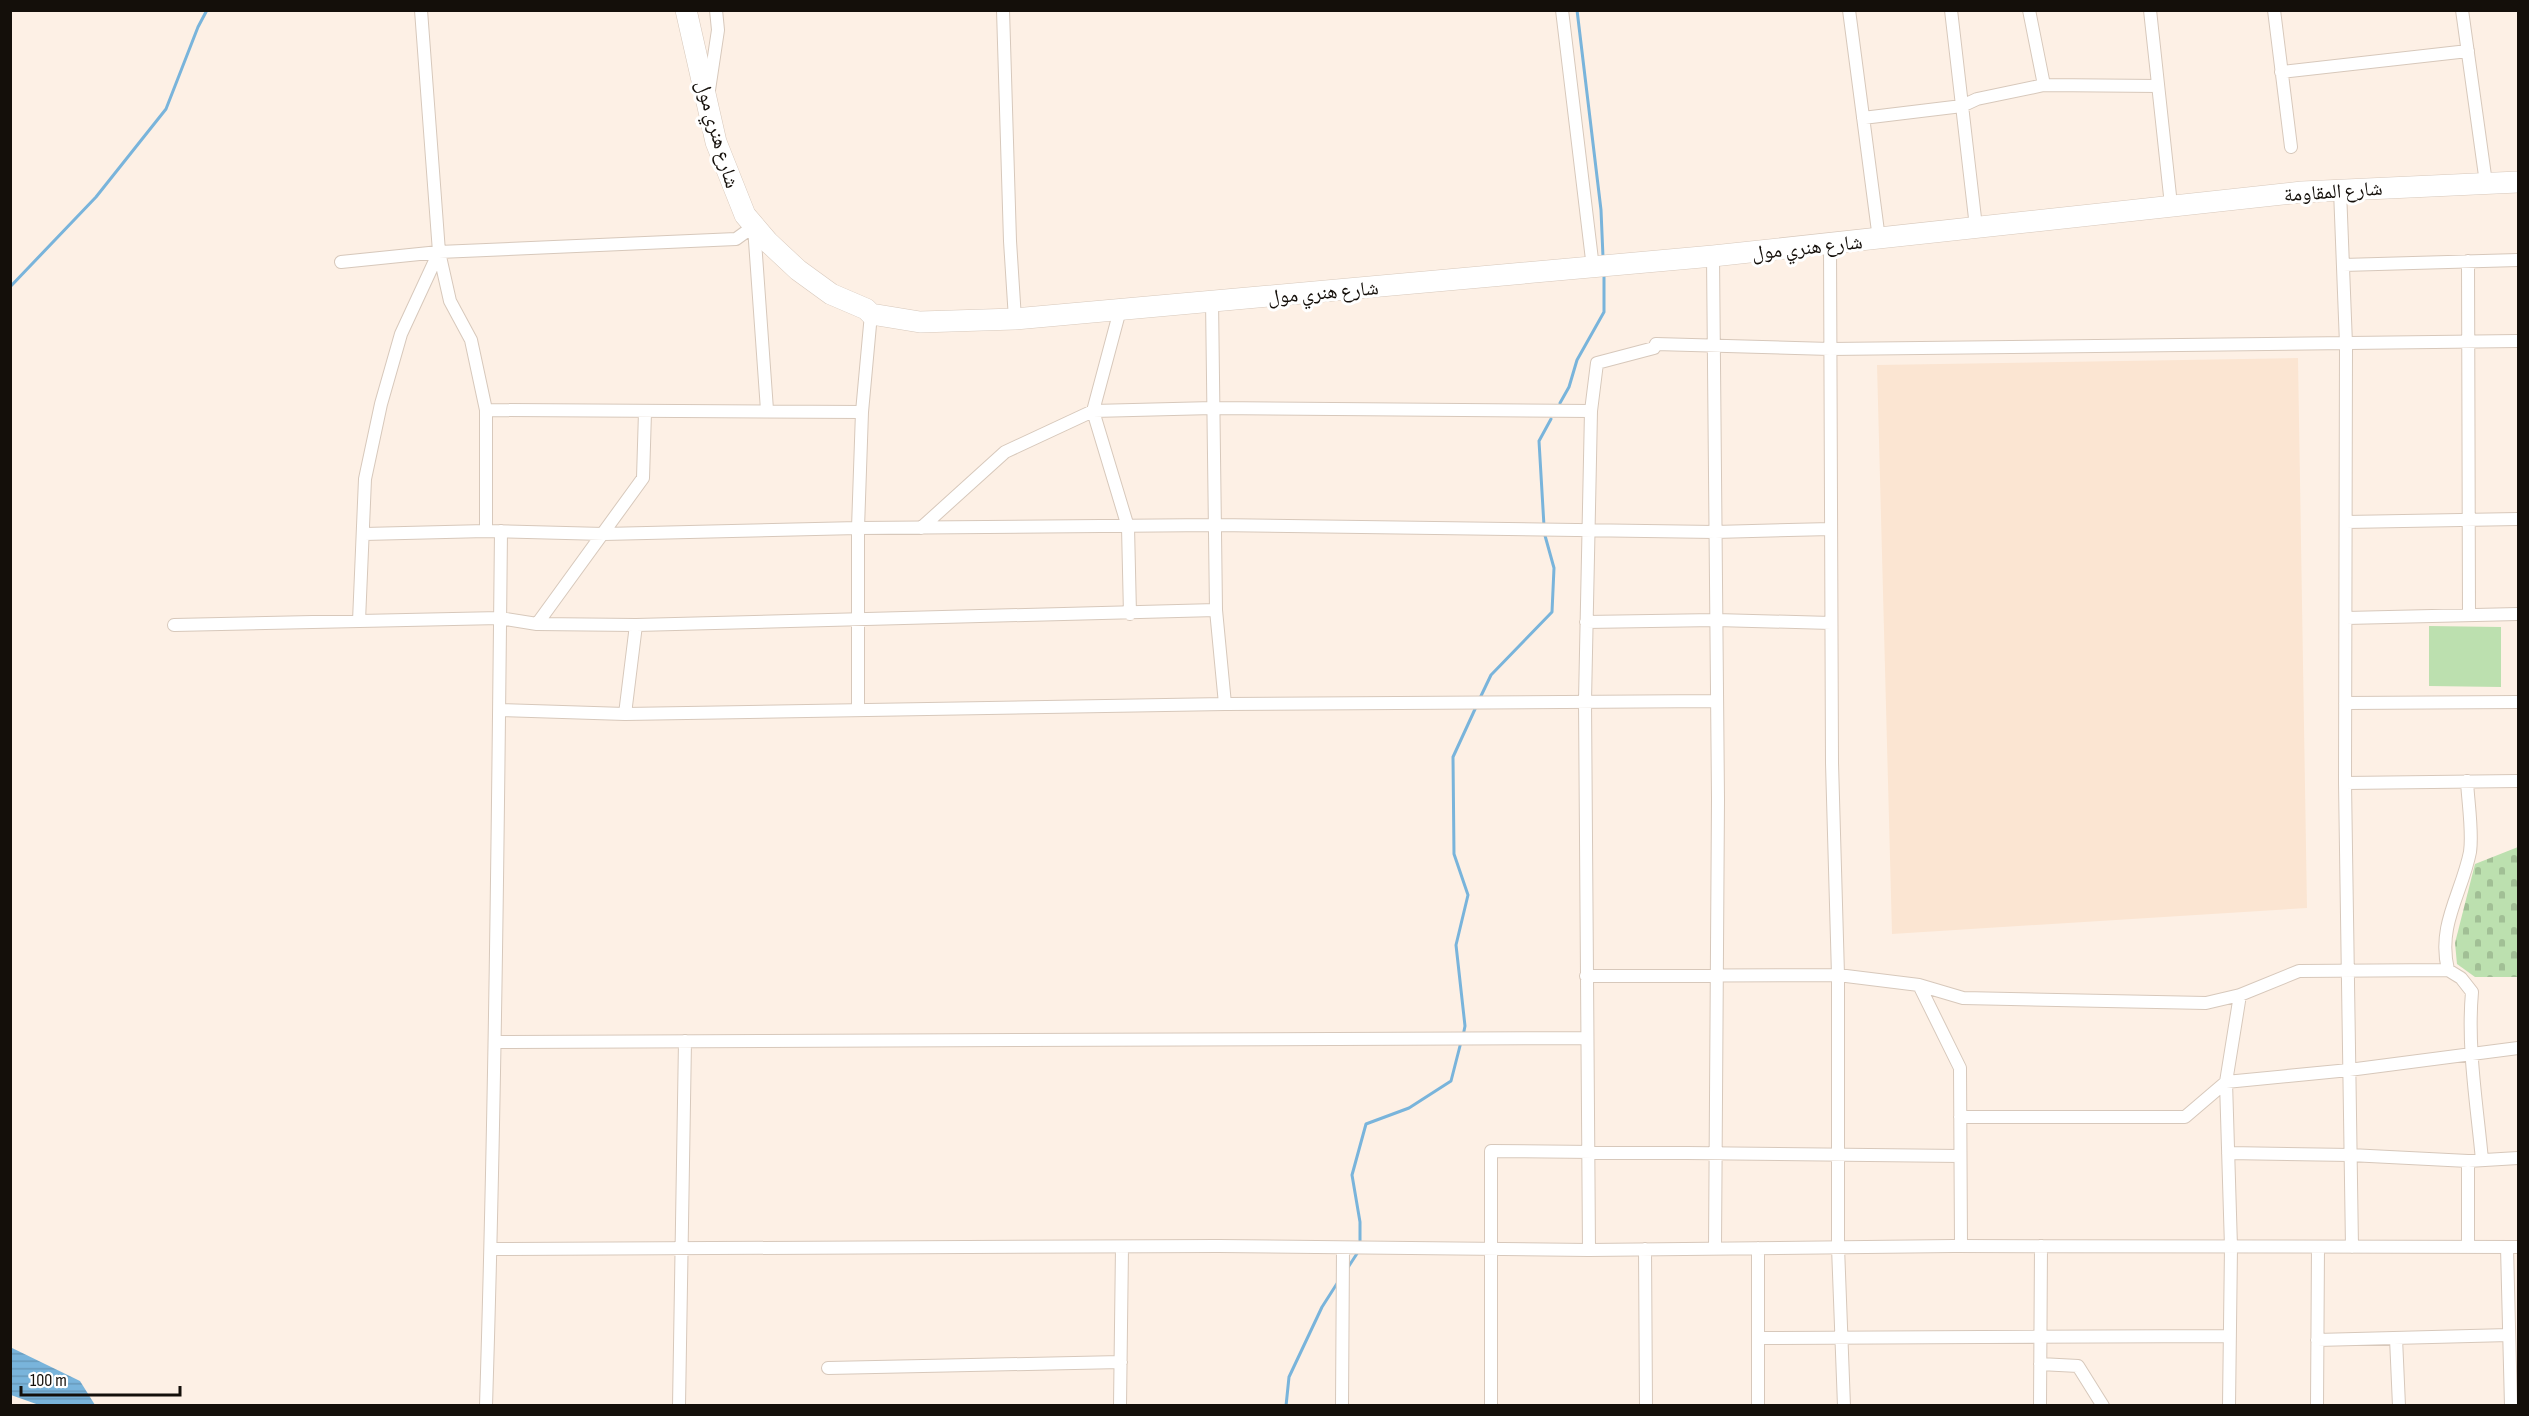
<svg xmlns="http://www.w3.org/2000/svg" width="2529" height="1416" font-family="'Sofia Sans Condensed','Noto Naskh Arabic',sans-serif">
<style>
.built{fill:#fbe5d2}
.cemetery{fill:url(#cemetery-stones)}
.park{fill:#bce0af}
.water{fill:url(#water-rules)}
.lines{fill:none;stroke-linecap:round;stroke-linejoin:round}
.stream{stroke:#79b4db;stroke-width:3}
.minor-casing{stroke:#d7c8bb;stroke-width:14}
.trunk-casing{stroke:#d7c8bb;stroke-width:22}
.minor{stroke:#fff;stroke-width:12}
.trunk{stroke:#fff;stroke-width:21}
.labels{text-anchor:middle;stroke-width:6;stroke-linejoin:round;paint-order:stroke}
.street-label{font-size:20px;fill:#140f0a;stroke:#fff}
</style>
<defs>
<pattern id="cemetery-stones" width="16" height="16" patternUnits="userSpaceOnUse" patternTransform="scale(1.5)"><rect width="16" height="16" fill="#bce0af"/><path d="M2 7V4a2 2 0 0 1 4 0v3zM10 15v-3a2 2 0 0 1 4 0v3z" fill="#a1bf95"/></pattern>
<pattern id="water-rules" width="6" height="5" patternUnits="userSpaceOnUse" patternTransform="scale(1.5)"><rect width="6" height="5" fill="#79b4db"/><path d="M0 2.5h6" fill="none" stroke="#689abb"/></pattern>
</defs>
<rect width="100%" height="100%" fill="#fdf0e5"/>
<!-- built -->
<path class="built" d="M2298,358L2307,908L1892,934L1877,365Z"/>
<!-- cemetery -->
<path class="cemetery" d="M2518,847V977H2475L2457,964L2455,943L2475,864Z"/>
<!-- park -->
<path class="park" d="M2429,626L2501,627V687L2429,686Z"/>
<!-- water -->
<path class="water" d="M10,1347L80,1381L95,1405H39L11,1395Z"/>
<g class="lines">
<!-- stream -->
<path class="stream" d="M1577,10L1601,210L1603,257
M10,287L96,197L166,109L198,27L207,10
M1560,403L1569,387L1577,360L1604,312V277
M1544,526L1539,441L1551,419
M1480,698L1491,675L1552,612L1554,568L1544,532
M1463,1036L1465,1026L1456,945L1468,895L1454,854L1453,757L1476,707
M1360,1243V1222L1352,1175L1366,1124L1409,1108L1451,1081L1461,1042
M1347,1269L1358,1252
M1286,1406L1289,1377L1322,1307L1338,1282"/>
<defs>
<path id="minor" d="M421,10L439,252L450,301L471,340L486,410V531
M1003,10L1010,241L1015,319
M1562,10L1593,268
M1849,10L1879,239
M1951,10L1976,227
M2029,10L2044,85
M2150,10L2171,205
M2274,10L2291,147
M2462,10L2486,183
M2281,72L2468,51
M709,90L718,30L716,10
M1863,118L1962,106L1977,99L2044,85L2158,86
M2340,190L2346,344L2345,783L2352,1247
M754,227L767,410
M1830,245L1832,763L1838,975V1247L1844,1406
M1713,256L1718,799L1715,1248
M2468,261L2469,615
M341,262L439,252L736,239L754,226
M2343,265L2518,260
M1212,300L1216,610L1225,704
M1120,310L1093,411L1128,527L1130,614
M486,410L862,412
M2346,522L2518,519
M921,528L1005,452L1093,411L1213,408L1591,411
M364,534L486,531L604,534L858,528L1215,525L1715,532L1831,529
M2346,618L2518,614
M359,621L365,479L381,404L401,334L439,252
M1586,622L1716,620L1831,623
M537,624L643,478L645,412
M174,625L500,618L537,624L636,625L1216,610
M2345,703L2518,702
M500,710L625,714L1225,704L1717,701
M858,710V528L862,412L871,314
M625,714L636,625
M2467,781C2468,802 2473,832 2470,852C2462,893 2437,925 2448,970L2461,978L2472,992C2467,1048 2477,1105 2482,1160
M2345,783L2518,781
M1586,976L1838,975L1919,985L1963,998L2206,1003L2240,995L2299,971L2448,970
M1919,985L1960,1068L1961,1246
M495,1042L1587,1038
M1960,1117H2185L2226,1082L2349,1070L2518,1048
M2228,1153L2350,1155L2468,1161L2518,1158
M2468,1161V1247
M2507,1247L2511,1406
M491,1249L1218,1246L1589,1250L1954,1246L2518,1247
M1645,1249L1646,1406
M1589,1250L1585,701L1591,411L1597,363L1654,348L1656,344L1830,349L2518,341
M1758,1338L2230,1336
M2396,1338L2399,1406
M2317,1340L2509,1335
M2040,1364L2078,1366L2103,1406
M828,1368L1121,1362
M486,1406C495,1114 498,823 501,531
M679,1406L685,1041
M1120,1406L1122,1247
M1342,1406L1343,1248
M1491,1406V1151L1960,1156
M1758,1406V1248
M2040,1406L2041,1246
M2229,1406L2231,1247L2226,1082L2240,995
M2317,1406L2318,1247"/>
<path id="trunk" d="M686,10L716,142L745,215L768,242L798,270L831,294L866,309L871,314L920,322L1015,319L1713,256L2302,192L2518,182"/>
</defs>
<!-- minor casing -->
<use href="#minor" class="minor-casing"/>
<!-- trunk casing -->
<use href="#trunk" class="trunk-casing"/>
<!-- minor -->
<use href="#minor" class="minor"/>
<!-- trunk -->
<use href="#trunk" class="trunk"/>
</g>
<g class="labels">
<!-- street labels -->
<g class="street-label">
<text transform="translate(718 134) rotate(74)" y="7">شارع هنري مول</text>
<text transform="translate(2333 191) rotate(-4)" y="7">شارع المقاومة</text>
<text transform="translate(1807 247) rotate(-6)" y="7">شارع هنري مول</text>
<text transform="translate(1323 292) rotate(-5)" y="7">شارع هنري مول</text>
</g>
</g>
<!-- border -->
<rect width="2529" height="1416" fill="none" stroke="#140f0a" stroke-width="24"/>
<!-- scale -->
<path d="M21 1386v9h159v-9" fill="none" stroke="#140f0a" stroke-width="3"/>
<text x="30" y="1386" font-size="18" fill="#140f0a" stroke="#ffffff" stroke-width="4.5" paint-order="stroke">100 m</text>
</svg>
